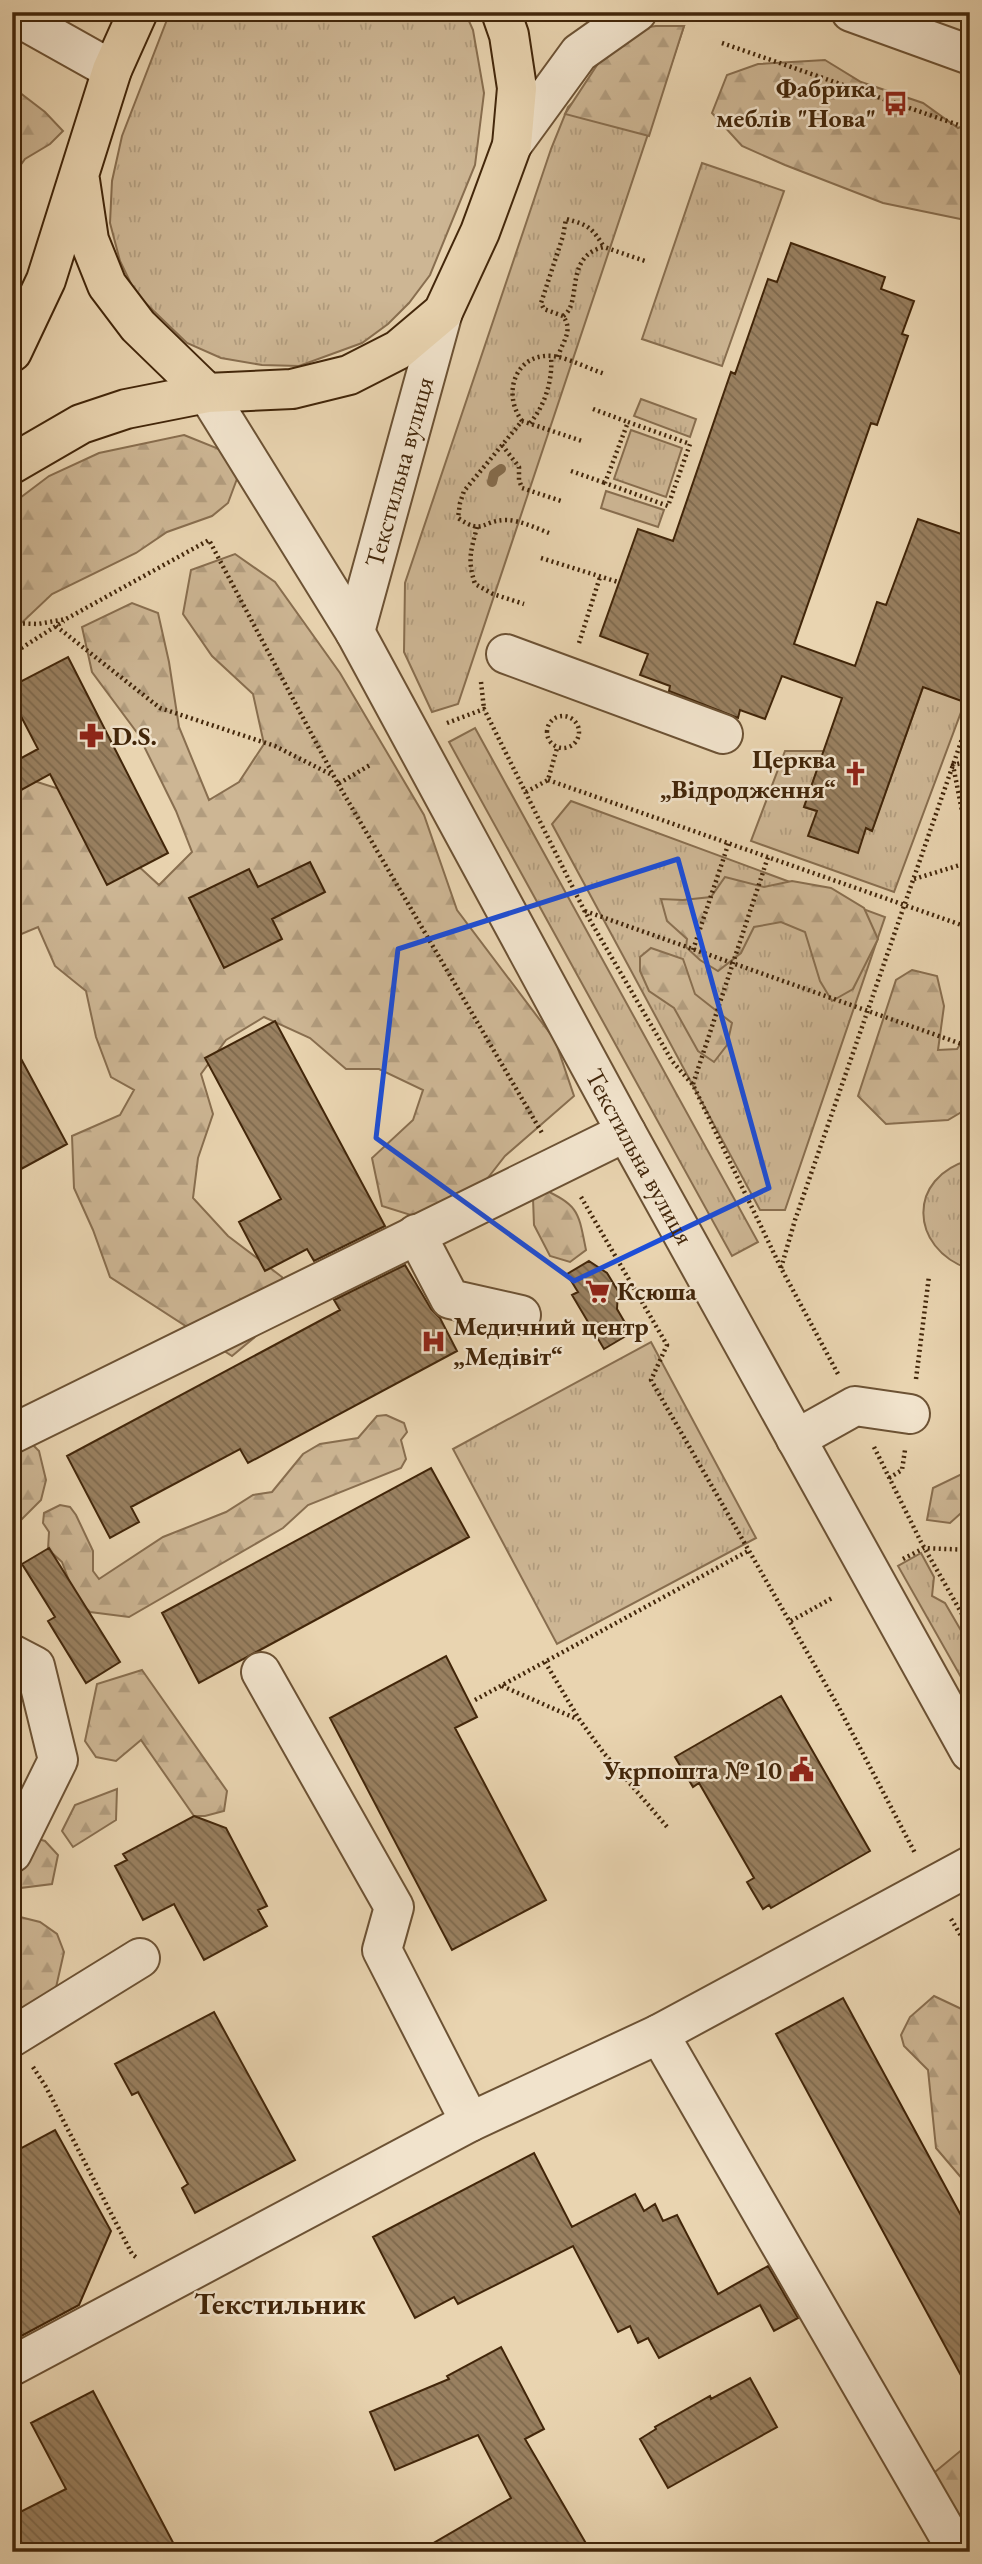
<svg xmlns="http://www.w3.org/2000/svg" width="982" height="2564" font-family="'EB Garamond',serif">
<style>
.grass{fill:url(#grass-tufts);stroke:#886e4f;stroke-width:2}
.forest{fill:url(#forest-firs);stroke:#886e4f;stroke-width:2}
.lines{fill:none;stroke-linecap:round;stroke-linejoin:round}
.stream{stroke:#846b4c;stroke-width:10}
.building{fill:url(#building-back-hatch);stroke:#42260a;stroke-width:2}
.minor-casing{stroke:#6c5234;stroke-width:42}
.major-casing{stroke:#42260a;stroke-width:42}
.path{stroke:#42260a;stroke-width:4.5;stroke-dasharray:2 3.5;stroke-linecap:butt}
.minor{stroke:#f1e3cc;stroke-width:38}
.major{stroke:#e9d4b0;stroke-width:38}
.marked{fill:none;stroke:#1d4ed8;stroke-width:5;stroke-linejoin:round}
.labels{text-anchor:middle;stroke-width:5;stroke-linejoin:round;paint-order:stroke}
.poi-label{font-size:26px;font-weight:bold;fill:#42260a;stroke:#f1e3cc;text-anchor:end}
.street-label{font-size:26px;fill:#42260a;stroke:#f1e3cc}
.quarter-label{font-size:30px;font-weight:bold;fill:#42260a;stroke:#f1e3cc}
</style>
<defs>
<pattern id="grass-tufts" width="24" height="20" patternUnits="userSpaceOnUse" patternTransform="scale(1.75)"><rect width="24" height="20" fill="#cdb694"/><path d="M3 7l-1-3M5 7V3M7 7l1-3M15 17l-1-3M17 17v-4M19 17l1-3" fill="none" stroke="#b19c7e"/></pattern>
<pattern id="forest-firs" width="22" height="20" patternUnits="userSpaceOnUse" patternTransform="scale(1.75)"><rect width="22" height="20" fill="#cdb694"/><path d="M5 1l3.5 6h-7zM16 11l3.5 6h-7z" fill="#b19c7e"/></pattern>
<pattern id="building-back-hatch" width="6" height="6" patternUnits="userSpaceOnUse" patternTransform="scale(1.75)"><rect width="6" height="6" fill="#998060"/><path d="M-1 5l2 2M0 0l6 6M5-1l2 2" fill="none" stroke="#7e694d"/></pattern>
</defs>
<rect width="100%" height="100%" fill="#e9d4b0"/>
<filter id="stains"><feTurbulence type="fractalNoise" baseFrequency=".00286" numOctaves="4"/><feColorMatrix values="0 0 0 0 .2 0 0 0 0 .09 0 0 0 0 .02 0 0 0 .5 -.17"/></filter>
<radialGradient id="worn" r=".72"><stop offset=".6" stop-color="#630" stop-opacity="0"/><stop offset="1" stop-color="#630" stop-opacity=".3"/></radialGradient>
<!-- grass -->
<path class="grass" d="M170,12H465L473,30L484,93L475,165L430,275L409,303L388,324L362,343L299,366L262,365L221,358L187,343L136,294L120,261L110,223L112,181L122,136Z
M656,26H684L458,704L432,712L404,652L405,583L551,149L568,107Z
M702,163L784,191L722,366L642,339Z
M641,399L696,419L690,437L634,416Z
M631,430L682,448L666,497L614,479Z
M606,491L664,510L658,527L601,508Z
M945,626L970,688L894,892L751,841L785,751H824L804,807L872,830Z
M475,728L758,1242L732,1256L449,742Z
M571,801L885,917L785,1210H760L552,824Z
M970,1160V1269H969C909,1248 907,1177 970,1160Z
M651,1342L756,1538L557,1644L453,1449Z
M921,1553L934,1577L932,1596L945,1603L970,1646V1693L898,1566Z"/>
<!-- forest -->
<path class="forest" d="M656,26H684L649,136L565,114L601,59L634,29Z
M12,43L20,74L19,92L45,112L63,131L50,144L25,159L12,177Z
M825,60L861,82L923,103L958,128L970,123V221L883,203L785,165L742,146L712,113L727,75L758,64Z
M184,435L224,451L241,468L228,503L212,516L167,532L136,553L52,594L12,632V504L49,476L99,453Z
M235,554L275,582L340,673L424,815L457,910L555,1040L574,1096L505,1156L480,1188L417,1217L382,1206L372,1158L413,1120L423,1090L379,1069H346L310,1038L264,1017L226,1040L201,1074L213,1114L198,1158L193,1198L228,1236L282,1277L290,1308L232,1356L110,1277L93,1230L74,1188L72,1136L120,1115L134,1090L111,1077L96,1037L86,991L55,966L38,927L12,938V780H31L100,802L124,853L159,885L192,852L176,811L138,734L92,672L82,627L132,603L158,613L169,662L179,727L209,800L239,782L264,744L253,694L212,656L183,614L191,570Z
M725,877L764,887L792,881L831,888L864,908L878,939L853,989L832,1001L820,981L805,932L781,922L754,927L741,953L718,971L700,960L686,947L687,939L667,921L661,899L683,900L711,897Z
M651,948L683,959L695,994L732,1023L727,1045L714,1062L698,1051L674,1008L649,991L640,971V957Z
M912,970L937,976L944,1006L938,1050L957,1049L970,1030V1107L948,1120L886,1124L858,1096L896,980Z
M541,1188C579,1206 578,1210 586,1250L570,1262L550,1256L534,1225L533,1198Z
M386,1415L404,1423L407,1432L401,1440L406,1459L401,1468L308,1505L283,1528L129,1617L90,1612L75,1597L62,1562L48,1549L49,1532L43,1523L44,1513L60,1505L70,1507L76,1515L93,1551V1571L99,1579L163,1537L226,1512L253,1495L272,1492L303,1454L320,1444L358,1438L377,1416Z
M24,1436L39,1451L46,1480L41,1500L12,1529V1437Z
M970,1470V1505L950,1523L927,1520L933,1488Z
M142,1670L227,1791L224,1811L205,1816H194L141,1740L116,1761L96,1757L85,1741L97,1684Z
M117,1789L116,1820L73,1847L62,1831L75,1805Z
M16,1833L45,1841L58,1855L52,1884L12,1889V1835Z
M12,1915L40,1922L57,1934L64,1952L55,1992L12,2026Z
M934,1996L970,2013V2188L936,2148L928,2070L904,2046L901,2035L910,2017Z
M970,2443V2520L943,2506L930,2476Z"/>
<g class="lines">
<!-- stream -->
<path class="stream" d="M492,482L494,474L501,469"/>
</g>
<!-- building -->
<path class="building" d="M791,243L885,277L881,289L914,301L902,334L908,336L877,425L871,423L794,644L855,666L877,602L886,605L918,519L970,537V704L923,687L872,831L866,828L858,853L808,836L817,811L804,807L842,698L782,676L765,719L740,710L738,718L669,691L670,686L640,675L648,654L600,636L638,529L673,541L731,372L735,374L768,279L777,282Z
M68,657L168,853L107,885L50,774L12,795V763L38,749L12,699V686Z
M310,862L325,892L272,919L282,939L224,968L189,898L249,869L258,887Z
M275,1021L385,1226L314,1261L307,1249L265,1271L239,1222L281,1199L205,1058Z
M12,1042L67,1144L12,1174Z
M589,1261L607,1273L618,1291L617,1309L631,1333L604,1349L572,1295L578,1292L567,1274Z
M405,1265L431,1309L440,1318L457,1351L248,1463L240,1449L131,1507L139,1522L110,1538L67,1456L340,1310L334,1300Z
M431,1468L469,1537L199,1683L162,1613Z
M49,1548L120,1662L86,1683L48,1621L55,1617L22,1564Z
M446,1656L477,1717L455,1728L546,1900L452,1950L330,1718Z
M781,1696L870,1851L771,1908L769,1905L763,1909L747,1882L754,1878L699,1783L693,1787L675,1757Z
M194,1816L226,1828L267,1906L258,1910L267,1926L204,1960L174,1904L143,1920L115,1866L127,1860L123,1854Z
M843,1998L970,2232V2392L776,2034Z
M214,2012L295,2160L195,2213L182,2188L188,2184L138,2092L132,2095L115,2064Z
M55,2130L111,2231L79,2305L12,2341V2153Z
M534,2153L572,2227L635,2194L644,2211L655,2204L663,2221L677,2215L718,2294L768,2266L798,2318L774,2331L760,2305L659,2358L648,2338L638,2343L630,2326L618,2332L573,2246L458,2304L454,2297L415,2318L373,2237Z
M501,2347L544,2429L525,2439L591,2552H418L511,2498L478,2435L395,2470L370,2412L449,2379L447,2376Z
M750,2378L777,2427L668,2488L640,2439L656,2429L655,2427L710,2396L711,2399Z
M93,2391L178,2552H12V2516L66,2489L31,2423Z"/>
<g class="lines">
<defs>
<g id="minor">
<path d="M851,12L970,55"/>
<path d="M12,14L112,70"/>
<path d="M512,145L579,53L637,12"/>
<path id="s1" d="M207,393L355,632L626,1132L970,1752"/>
<path id="s2" d="M355,632L443,312"/>
<path d="M506,654L723,734"/>
<path d="M416,1234L450,1299L521,1315"/>
<path d="M12,1434L626,1132"/>
<path d="M796,1439L855,1406L910,1414"/>
<path d="M12,1654L35,1666L58,1760L12,1853"/>
<path d="M261,1672L394,1907L382,1950L470,2122"/>
<path d="M12,2037L140,1958"/>
<path d="M12,2366L470,2122L659,2034"/>
<path d="M958,2552L659,2034L970,1866"/>
</g>
<path id="major" d="M80,180L89,240L107,285L138,326L207,393
M12,352L46,280L112,70L138,12
M12,464L81,424L126,409L207,393L292,389L349,375L398,350L443,312L480,232L512,145L517,88L509,35L501,12"/>
</defs>
<!-- minor casing -->
<use href="#minor" class="minor-casing"/>
<!-- major casing -->
<use href="#major" class="major-casing"/>
<!-- path -->
<path class="path" d="M722,43L970,129
M563,316L544,309L541,303L563,236L566,219C589,225 592,228 604,247
M558,357C562,342 574,331 563,316C583,304 563,256 604,247L645,261
M593,409L628,422
M522,421C500,391 518,348 559,357C574,361 590,369 605,374
M628,422L690,444L668,506L605,483Z
M530,423C545,406 553,379 551,357
M502,445L519,467V480L522,488L561,501
M571,471L605,483
M477,527C471,551 467,559 475,584L493,594L524,604
M549,533C536,528 519,520 506,520C482,520 484,536 458,518L460,503L464,491L522,421L582,441
M541,558L618,582
M12,623L38,624L66,619L209,540L338,784L370,765
M56,626L160,708L275,746L332,775
M579,643L600,577
M12,654L64,621
M481,682L484,709
M547 732a16 16 0 1 1 32 0a16 16 0 1 1-32 0Z
M447,723L484,709L584,910L672,1061L693,1085L781,1268L838,1374
M970,761L953,765L970,852
M548,780L970,928
M338,784L542,1133
M526,792L548,780L557,748
M914,879L970,862
M585,911L970,1047
M693,950L729,842
M693,1084L768,857
M581,1197L667,1345L651,1380L838,1706L915,1853
M781,1268L795,1220L970,716
M916,1379L929,1276
M874,1447L921,1542L970,1628
M889,1478L902,1470L905,1450
M903,1559L924,1548L970,1550
M791,1621L834,1597
M545,1662L579,1719L603,1752L668,1828
M502,1686L577,1719
M475,1700L748,1551
M951,1919L970,1951
M33,2067L46,2087L132,2254L137,2258"/>
<!-- minor -->
<use href="#minor" class="minor"/>
<!-- major -->
<use href="#major" class="major"/>
</g>
<!-- marked area -->
<path class="marked" d="M678,859L769,1188L574,1281L376,1138L398,949Z"/>
<!-- icons -->
<defs>
<symbol id="bus-bare" viewBox="-9 -9 18 18"><path d="M-5-6H5V4H4V6H2V4H-2V6H-4V4H-5ZM-3.5-4V0h7V-4ZM-3.5 1.2v1.5H-2V1.2ZM2 1.2v1.5H3.5V1.2Z" fill="#8f2418" stroke="#f1e3cc" stroke-width="2.5" paint-order="stroke"/></symbol>
<symbol id="pharmacy-bare" viewBox="-9 -9 18 18"><path d="M-2-6h4v4h4v4h-4v4h-4v-4h-4v-4h4Z" fill="#8f2418" stroke="#f1e3cc" stroke-width="2.5" paint-order="stroke"/></symbol>
<symbol id="church-bare" viewBox="-9 -9 18 18"><path d="M-1.2-6h2.4v3.5h3.3v2.4h-3.3V6h-2.4V-.1h-3.3v-2.4h3.3Z" fill="#8f2418" stroke="#f1e3cc" stroke-width="2.5" paint-order="stroke"/></symbol>
<symbol id="supermarket-bare" viewBox="-9 -9 18 18"><path d="M-6-5.5h2.5l.6 2H6L4.5 2H-2.5L-4.4-4H-6ZM-1.5 3.2a1.3 1.3 0 1 0 .1 0ZM3 3.2a1.3 1.3 0 1 0 .1 0Z" fill="#8f2418" stroke="#f1e3cc" stroke-width="2.5" paint-order="stroke"/></symbol>
<symbol id="hospital-bare" viewBox="-9 -9 18 18"><path d="M-5-5h3v3.5h4V-5h3V5h-3V1.5h-4V5h-3Z" fill="#8f2418" stroke="#f1e3cc" stroke-width="2.5" paint-order="stroke"/></symbol>
<symbol id="civic-bare" viewBox="-9 -9 18 18"><path d="M-.6-6.5H3V-4.5H.6V-3L4-1V1h2V6H-6V1h2V-1L-.6-3ZM-1.2 2.5V6h2.4V2.5Z" fill="#8f2418" stroke="#f1e3cc" stroke-width="2.5" paint-order="stroke"/></symbol>
</defs>
<g fill-rule="evenodd">
<use href="#bus-bare" x="878" y="86" width="35" height="35"/>
<use href="#pharmacy-bare" x="74" y="718" width="35" height="35"/>
<use href="#church-bare" x="838" y="756" width="35" height="35"/>
<use href="#supermarket-bare" x="580" y="1274" width="35" height="35"/>
<use href="#hospital-bare" x="416" y="1324" width="35" height="35"/>
<use href="#civic-bare" x="784" y="1752" width="35" height="35"/>
</g>
<g class="labels">
<!-- poi labels -->
<g class="poi-label">
<text x="876" y="97">Фабрика<tspan x="876" dy="30">меблів "Нова"</tspan></text>
<text x="112" y="745" text-anchor="start">D.S.</text>
<text x="836" y="768">Церква<tspan x="836" dy="30">„Відродження“</tspan></text>
<text x="617" y="1300" text-anchor="start">Ксюша</text>
<text x="453" y="1335" text-anchor="start">Медичний центр<tspan x="453" dy="30">„Медівіт“</tspan></text>
<text x="782" y="1779">Укрпошта № 10</text>
</g>
<!-- street labels -->
<g class="street-label">
<text dy="9" stroke="none"><textPath href="#s2" startOffset="166">Текстильна вулиця</textPath></text>
<text dy="9" stroke="none"><textPath href="#s1" startOffset="878">Текстильна вулиця</textPath></text>
</g>
<!-- quarter labels -->
<g class="quarter-label">
<text x="280" y="2314">Текстильник</text>
</g>
</g>
<!-- margin -->
<rect width="982" height="2564" fill="none" stroke="#e9d4b0" stroke-width="42"/>
<rect x="14" y="14" width="954" height="2536" fill="none" stroke="#42260a" stroke-width="3.5"/>
<rect x="21" y="21" width="940" height="2522" fill="none" stroke="#42260a" stroke-width="2"/>
<rect width="100%" height="100%" filter="url(#stains)"/>
<rect width="100%" height="100%" fill="url(#worn)"/>
</svg>
